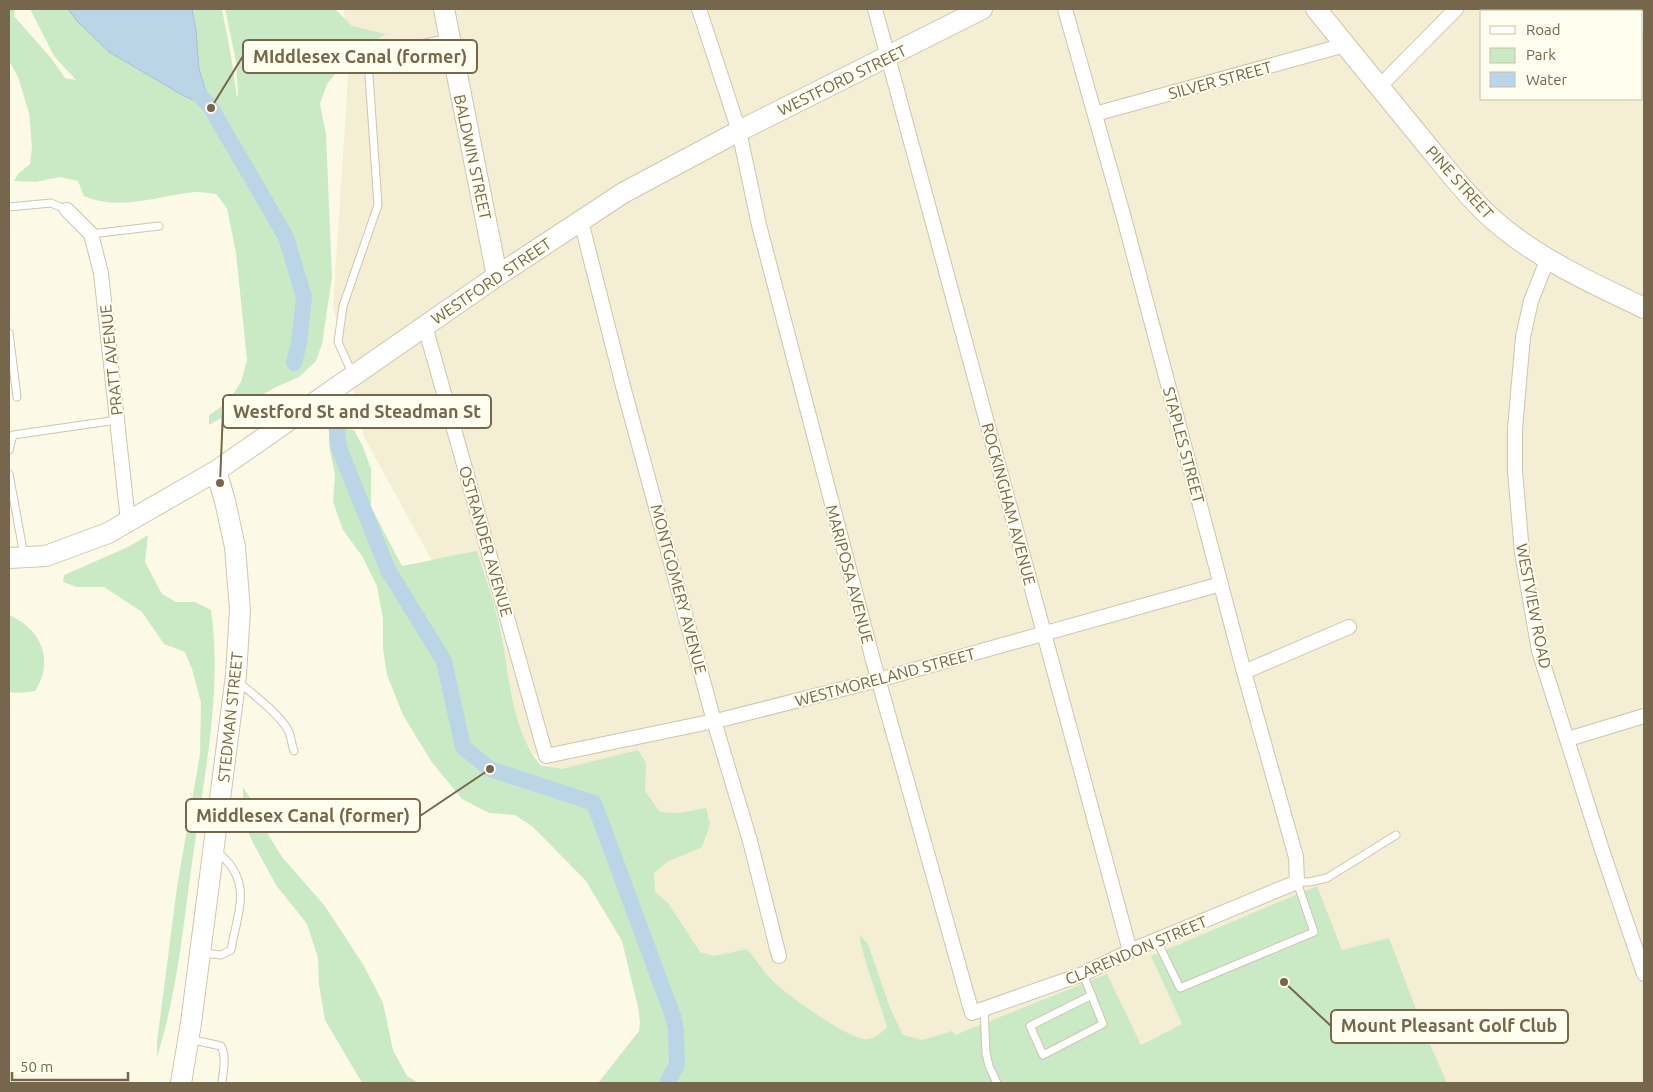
<svg xmlns="http://www.w3.org/2000/svg" width="1653" height="1092" font-family="Ubuntu,sans-serif">
<style>
.residential{fill:#f4eed5;fill-rule:evenodd}
.green{fill:#caeac5}
.water{fill:#bbd4e6;stroke:#a1c1d8}
.lines{fill:none;stroke-linecap:round;stroke-linejoin:round}
.canal{stroke:#bbd4e6;stroke-width:16}
.lane-casing{stroke:#cec5ad;stroke-width:9}
.street-casing{stroke:#cec5ad;stroke-width:16}
.secondary-casing{stroke:#d1c6aa;stroke-width:22}
.lane{stroke:#fff;stroke-width:7}
.street{stroke:#fff;stroke-width:14}
.secondary{stroke:#fff;stroke-width:20}
.labels{text-anchor:middle;stroke-width:4;stroke-linejoin:round;paint-order:stroke}
.street-label{font-size:16px;fill:#76664b;stroke:#fffded}
.leader{fill:none;stroke:#76664b;stroke-width:2}
.callout-dot{fill:#76664b;stroke:#fffded;stroke-width:2}
.callout{fill:#fffded;stroke:#76664b;stroke-width:2}
.callout-label{font-size:18px;text-anchor:middle;font-weight:bold;fill:#76664b}
</style>
<rect width="100%" height="100%" fill="#fcfae7"/>
<!-- residential -->
<path class="residential" d="M344,9H1644V1083H1447L1423,1029L1388,939L1342,950L1151,956L1182,1024L1141,1045L925,1047L861,1050L700,1016L636,839L519,741L481,650L364,437L333,306L348,79ZM1482,11H1642V99H1482Z"/>
<!-- green -->
<path class="green" d="M9,9H15L14,16L51,58L65,78L76,80L54,56L30,9H68L77,21L109,52L184,96L210,107L199,69L196,30L192,9H222L231,56L237,97L238,94L236,61L225,9H335L352,26L386,34L350,56L327,84L320,104L326,134L332,277L322,344L316,361L299,377L274,388L209,425V415L227,403L241,382L247,360L236,253L227,208L216,194C210,193 203,192 196,192C158,195 122,212 84,196L78,181L60,177L36,182L14,181L18,174L30,164L32,147L29,113L18,77L9,61Z
M341,422L346,429L354,430L363,447L371,469V507L402,566C427,562 451,555 477,551C484,575 494,600 499,624C510,671 509,726 540,765L562,769L638,750L646,763L645,791L660,812L679,813L706,808L710,824L702,847L667,862L654,873L655,892L668,903L700,952L714,956L747,949C756,959 762,970 771,979C784,993 851,1042 868,1039C876,1038 882,1032 887,1027C878,996 865,966 859,934L868,944L890,1008L903,1035L922,1040L952,1031L955,1035L1107,974L1141,1045L1182,1024L1151,956L1317,886L1342,950L1389,938L1423,1028L1447,1083H598L639,1031L640,1022L638,1007L622,941L586,881L533,827L515,815L489,813L462,799L431,761L403,715L387,675L383,649V619L377,586L362,556L343,530L333,502L335,475L329,446V423Z
M148,535L145,562L162,594L176,602H195L211,610C223,693 203,781 192,863C183,928 177,994 157,1057V1042L177,887L200,754L201,703L192,669L185,652L164,644L142,612L104,587H77L63,582L64,575L128,547Z
M9,615C41,629 55,660 35,691L19,693L9,692Z
M243,787L260,813L269,836L282,857L325,906L364,966L383,1003L393,1050L407,1076L419,1083H362L325,1020L319,985L318,958L307,924L276,885L251,839L243,809Z"/>
<!-- water -->
<path class="water" d="M68,9H192L196,30L199,69L211,108L184,96L109,52L77,21Z"/>
<g class="lines">
<!-- canal -->
<path class="canal" d="M197,92L211,108L286,237L304,297L299,343L294,363
M336,424L339,448L388,570L444,661L463,747L490,769L594,803L674,1019L676,1031L677,1064L667,1083"/>
<defs>
<path id="lane" d="M9,207L51,203L67,210
M91,234L159,226
M9,333L17,397
M352,373L338,342L343,306L378,205L368,61L425,43L449,38
M9,450L13,435L117,420
M9,474L24,555
M238,682C252,693 281,715 289,732C291,738 292,745 294,751
M1157,941L1180,988L1314,932L1297,882H1309L1327,878L1396,835
M202,953L221,955L231,950C238,910 254,880 216,851
M1083,974L1103,1024L1043,1055L1030,1026L1092,995
M984,1009L986,1053L989,1066L997,1083
M189,1039L221,1046C227,1058 223,1070 222,1083"/>
<path id="street" d="M699,9L739,131L759,225L874,664L972,1013L1083,974L1130,951L1297,882L1296,857L1244,672L1124,218L1065,9
M875,9L1130,951
M1642,18L1644,25
M1379,87L1456,9
M1095,114L1345,45
M67,210L91,234L101,273L128,521
M581,221L623,386L714,721L750,841L779,956
M1548,258L1531,301L1523,337L1519,382L1515,429V471L1522,553L1539,651L1602,850L1644,974
M425,326L546,756L724,719L878,680L1221,584
M1244,672L1349,627
M1568,739L1644,716"/>
<path id="secondary" d="M444,9L497,276
M1316,9C1351,52 1386,95 1421,138C1447,169 1471,202 1503,228C1545,262 1596,285 1644,308
M9,558L46,556L108,533L216,471L497,276L623,193L739,131L982,9
M181,1083L191,1023L236,675L240,610L235,547L225,501L216,471"/>
</defs>
<!-- lane casing -->
<use href="#lane" class="lane-casing"/>
<!-- street casing -->
<use href="#street" class="street-casing"/>
<!-- secondary casing -->
<use href="#secondary" class="secondary-casing"/>
<!-- lane -->
<use href="#lane" class="lane"/>
<!-- street -->
<use href="#street" class="street"/>
<!-- secondary -->
<use href="#secondary" class="secondary"/>
</g>
<g class="labels">
<!-- street labels -->
<g class="street-label">
<text transform="translate(842 80) rotate(-26)" y="6">WESTFORD STREET</text>
<text transform="translate(1220 80) rotate(-15)" y="6">SILVER STREET</text>
<text transform="translate(473 157) rotate(78)" y="6">BALDWIN STREET</text>
<text transform="translate(1460 182) rotate(48)" y="6">PINE STREET</text>
<text transform="translate(491 281) rotate(-34)" y="6">WESTFORD STREET</text>
<text transform="translate(111 360) rotate(-96)" y="6">PRATT AVENUE</text>
<text transform="translate(1184 445) rotate(75)" y="6">STAPLES STREET</text>
<text transform="translate(1009 504) rotate(75)" y="6">ROCKINGHAM AVENUE</text>
<text transform="translate(486 541) rotate(74)" y="6">OSTRANDER AVENUE</text>
<text transform="translate(850 574) rotate(75)" y="6">MARIPOSA AVENUE</text>
<text transform="translate(679 589) rotate(75)" y="6">MONTGOMERY AVENUE</text>
<text transform="translate(1534 606) rotate(79)" y="6">WESTVIEW ROAD</text>
<text transform="translate(885 677) rotate(-15)" y="6">WESTMORELAND STREET</text>
<text transform="translate(230 717) rotate(-84)" y="6">STEDMAN STREET</text>
<text transform="translate(1136 950) rotate(-23)" y="6">CLARENDON STREET</text>
</g>
</g>
<!-- callouts -->
<path class="leader" d="M211 108L243 56M220 483L223 411M490 769L420 816M1284 982L1331 1026"/>
<g class="callout-dot">
<circle cx="211" cy="108" r="5"/>
<circle cx="220" cy="483" r="5"/>
<circle cx="490" cy="769" r="5"/>
<circle cx="1284" cy="982" r="5"/>
</g>
<g class="callout">
<rect x="243" y="40" width="234" height="33" rx="5"/>
<rect x="223" y="395" width="268" height="33" rx="5"/>
<rect x="186" y="799" width="234" height="33" rx="5"/>
<rect x="1331" y="1010" width="237" height="33" rx="5"/>
</g>
<g class="callout-label">
<text x="360" y="63">MIddlesex Canal (former)</text>
<text x="357" y="418">Westford St and Steadman St</text>
<text x="303" y="822">Middlesex Canal (former)</text>
<text x="1449" y="1032">Mount Pleasant Golf Club</text>
</g>
<!-- border -->
<rect width="1653" height="1092" fill="none" stroke="#76664b" stroke-width="20"/>
<!-- legend -->
<rect x="1480" y="10" width="162" height="90" fill="#fffded" stroke="#c8c1ac"/>
<rect x="1490" y="26" width="25" height="8" fill="#ffffff" stroke="#c8c1ac"/>
<text x="1526" y="35" font-size="15" fill="#76664b">Road</text>
<rect x="1490" y="48" width="25" height="15" fill="#caeac5" stroke="#c8c1ac"/>
<text x="1526" y="60" font-size="15" fill="#76664b">Park</text>
<rect x="1490" y="72" width="25" height="15" fill="#bbd4e6" stroke="#c8c1ac"/>
<text x="1526" y="85" font-size="15" fill="#76664b">Water</text>
<!-- scale -->
<path d="M12 1072v8h116v-8" fill="none" stroke="#76664b" stroke-width="2.5"/>
<text x="20" y="1072" font-size="15" fill="#76664b" stroke="#fffded" stroke-width="4" paint-order="stroke">50 m</text>
</svg>
